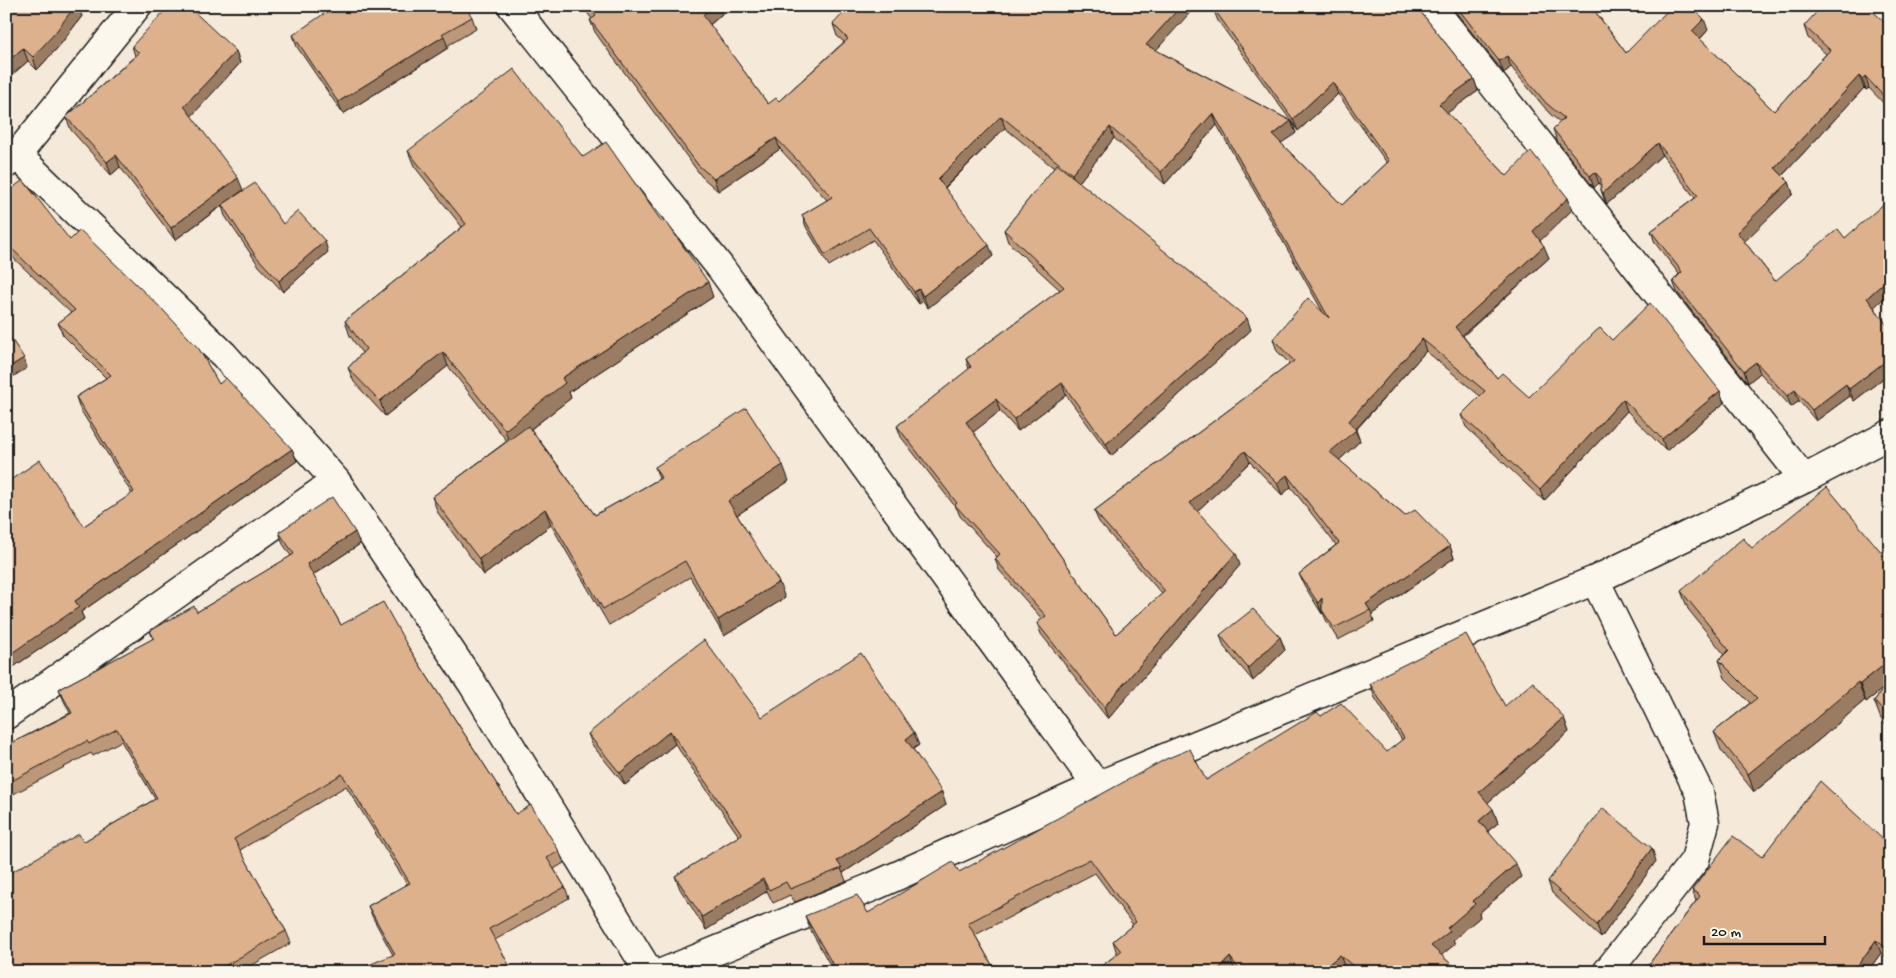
<svg xmlns="http://www.w3.org/2000/svg" width="1896" height="978" font-family="'Gochi Hand',sans-serif">
<style>
.lines{fill:none;stroke-linecap:round;stroke-linejoin:round}
.minor-casing{stroke:#1c1c1c;stroke-width:31}
.minor{stroke:#fbf7ec;stroke-width:28}
.wall{fill:#bd9878;stroke:#1c1c1c;fill-rule:evenodd}
.shaded-wall{fill:#9a7c62;stroke:#1c1c1c}
.building{fill:#dcb18c;stroke:#1c1c1c}
</style>
<rect width="100%" height="100%" fill="#f5e9d9"/>
<filter id="ink" filterUnits="userSpaceOnUse"><feTurbulence type="fractalNoise" baseFrequency=".02" numOctaves="2"/><feDisplacementMap in="SourceGraphic" scale="10" xChannelSelector="R" yChannelSelector="G"/><feConvolveMatrix kernelMatrix="1 2 1 2 8 2 1 2 1" color-interpolation-filters="sRGB"/></filter>
<g filter="url(#ink)">
<g class="lines">
<defs>
<path id="minor" d="M512,6L720,267L1097,786
M1431,6L1804,479
M17,155L224,355L336,481L472,683L649,972
M6,164L17,155L137,6
M1595,580L1699,792L1705,823L1695,860L1607,972
M6,715L336,481
M664,972L870,888L1097,786L1595,580L1804,479L1890,434"/>
</defs>
<!-- minor casing -->
<use href="#minor" class="minor-casing"/>
<!-- minor -->
<use href="#minor" class="minor"/>
</g>
<!-- wall -->
<path class="wall" d="M6,6H85L80,12L82,16L60,45L37,70L28,61L6,80Z
M582,6H719L722,14L710,25L768,104L779,101L844,42L837,36L833,24L1156,50L1291,121L1218,21L1212,6H1416L1474,79L1478,91L1447,113L1507,176L1568,198L1572,210L1540,240L1549,258L1463,336L1497,378L1529,397L1612,340L1720,391L1724,403L1666,451L1627,411L1544,501L1466,427L1461,415L1480,396L1426,351L1356,430L1360,441L1339,460L1405,516L1450,546L1454,558L1372,614L1374,621L1338,640L1327,622L1323,613L1322,614L1304,585L1299,574L1336,545L1291,487L1282,495L1250,462L1197,511L1240,565L1108,719L1041,634L1037,623L1042,619L999,570L995,559L997,557L960,516L957,509L901,437L897,426L969,369L966,359L1060,290L1008,242L1004,230L1054,168L1005,128L945,188L993,256L928,308L923,301L919,304L873,240L829,266L806,227L802,215L827,200L780,149L718,191L702,177L604,45L595,32L590,20L592,19ZM1338,94L1387,163L1342,205L1281,143L1296,133L1292,122L1298,131ZM1217,125L1324,314L1273,339L1277,351L1290,364L1094,511L1099,522L1162,594L1116,634L973,432L1000,411L1018,431L1066,395L1111,456L1251,330L1079,182L1114,138L1165,184Z
M1451,6H1591L1626,53L1708,30L1700,39L1774,111L1826,54L1808,38L1804,26L1890,27V110L1869,88L1866,90L1864,88L1782,176L1789,182L1793,194L1744,241L1775,281L1874,307L1890,329V373L1854,401L1850,396L1816,421L1799,401L1791,407L1760,373L1748,383L1677,292L1673,281L1679,274L1655,243L1651,231L1695,198L1662,155L1607,204L1605,202L1601,190V186L1599,183L1594,188L1557,141L1553,129L1560,122L1550,114L1511,67L1504,73Z
M472,17L476,29L447,46L448,48L343,114L297,47L293,35Z
M132,46L236,51L240,63L191,116L243,190L231,199L283,224L328,252L283,292L259,266L225,216L222,206L175,240L120,167L111,175L71,130L66,117L135,56Z
M408,151L583,157L713,297L569,392L571,398L531,429L595,515L659,479L655,467L789,481L737,515L785,598L724,636L690,577L609,625L551,525L484,575L438,513L432,497L507,441L448,366L385,416L354,382L348,368L362,353L350,336L345,321L462,227L414,166Z
M6,193L70,240L219,384L292,449L297,461L81,612L84,619L6,672L84,526L132,494L80,409L76,397L106,378L63,335L58,323L71,313L6,251Z
M279,532L360,544L313,575L341,625L407,645L516,814L559,851L564,863L554,869L565,887L569,898L495,940L393,955L373,918L368,906L407,884L346,786L240,850L286,931L291,943L240,972H6L8,874L83,842L155,799L121,741L93,756L91,753L6,798V746L70,713L64,701L59,689L153,639L150,631L197,612L291,556L283,544Z
M1890,547V730L1881,719L1874,701L1885,687L1866,702L1865,700L1820,739L1754,792L1721,750L1714,732L1750,703L1725,678L1719,660L1724,654L1688,609L1681,591L1752,548L1882,553Z
M1220,635L1280,637L1285,650L1253,681L1224,647Z
M1370,684L1505,706L1564,718L1569,732L1487,803L1493,809L1498,823L1488,831L1521,877L1479,913L1480,917L1453,940L1455,944L1441,955L1460,972H1349L1345,968L1341,972H1235V971L1234,972H1094L1117,954L1113,941L1133,925L1095,873L975,935L996,972H834L810,929L805,916L868,913L959,872L1206,780L1321,716L1387,752L1402,740L1375,698Z
M762,717L919,745L913,749L946,805L843,873L846,881L795,902L790,895L773,903L767,891L706,930L680,889L675,876L739,836L675,744L625,785L593,746L588,734Z
M1890,846V960L1881,953L1867,972H1643L1696,901L1692,890L1762,857Z
M1656,861L1601,938L1552,893L1548,881Z"/>
<!-- shaded-wall -->
<path class="shaded-wall" d="M75,6H85L80,12L82,16L60,45L37,70L33,57Z
M713,6H719L722,14L707,27L703,15Z
M1181,6H1196L1150,57L1146,45Z
M1704,19L1708,30L1696,43L1692,31Z
M444,36L448,48L343,114L338,102Z
M23,48L28,61L6,80V63Z
M236,51L240,63L189,119L184,106Z
M1507,56L1511,67L1504,73L1499,61Z
M1859,76L1864,88L1779,179L1775,168Z
M1865,76L1869,88L1866,90L1862,79Z
M1474,79L1478,91L1443,116L1439,104Z
M1333,82L1338,94L1298,131L1293,119Z
M1213,113L1217,125L1165,184L1161,172Z
M1001,116L1005,128L942,190L938,179Z
M1291,121L1296,133L1277,146L1273,135Z
M1110,127L1114,138L1076,186L1072,174Z
M776,138L780,149L718,191L714,179Z
M1658,143L1662,155L1607,204L1603,193Z
M116,155L120,167L111,175L107,162Z
M1595,172L1599,183L1594,188L1590,176Z
M238,178L243,190L175,240L171,228Z
M1789,182L1793,194L1742,244L1737,232Z
M1568,198L1572,210L1538,243L1533,231Z
M325,241L328,252L283,292L279,281Z
M989,245L993,256L928,308L923,296Z
M1544,246L1549,258L1459,338L1455,327Z
M1890,277V293L1871,310L1867,298Z
M708,282L713,297L569,392L571,398L510,445L505,430L562,378Z
M919,289L923,301L919,304L914,292Z
M1247,318L1251,330L1111,456L1106,444Z
M1422,339L1426,351L1355,430L1360,441L1335,464L1330,452L1349,421Z
M443,352L448,366L385,416L380,401Z
M24,358L27,368L6,381V369Z
M1890,358V373L1854,401L1849,389Z
M1756,362L1760,373L1748,383L1744,371Z
M1062,383L1066,395L1018,431L1014,419Z
M1846,384L1850,396L1816,421L1812,410Z
M1795,390L1799,401L1791,407L1787,396Z
M1720,391L1724,403L1666,451L1662,439Z
M996,399L1000,411L971,434L966,422Z
M1623,399L1627,411L1544,501L1540,490Z
M292,449L297,461L81,612L84,619L6,672V657L75,601Z
M1245,451L1250,462L1194,514L1190,503Z
M783,465L789,481L734,517L728,501Z
M1287,475L1291,487L1282,495L1277,483Z
M545,509L551,525L484,575L479,559Z
M355,532L360,544L311,576L307,564Z
M1450,546L1454,558L1372,614L1370,610L1366,604Z
M1236,553L1240,565L1108,719L1104,707Z
M779,582L785,598L724,636L718,620Z
M1322,598V610L1323,613L1322,614L1318,603Z
M1280,637L1285,650L1253,681L1248,668Z
M1890,660V683L1866,702L1860,684Z
M1858,682L1865,700L1820,739L1754,792L1748,774Z
M1564,718L1569,732L1484,806L1479,792Z
M670,731L675,744L625,785L620,773Z
M914,733L919,745L910,751L906,739Z
M942,792L946,805L843,873L837,861Z
M1493,809L1498,823L1484,834L1479,821Z
M1652,848L1656,861L1601,938L1597,925Z
M1516,864L1521,877L1479,913L1480,917L1453,940L1455,944L1436,960L1431,946L1473,901Z
M763,879L767,891L706,930L702,917Z
M1876,940L1881,953L1867,972H1853Z
M1340,955L1345,968L1341,972H1319Z
M1230,957L1235,971L1234,972H1216Z"/>
<!-- building -->
<path class="building" d="M6,6H75L55,33L33,57L23,48L6,63Z
M169,6H188L236,51L184,106L238,178L171,228L116,155L107,162L66,117L139,53L132,46Z
M335,6H465L472,17L442,34L444,36L338,102L293,35Z
M587,6H713L703,15L768,104L776,98L779,101L848,39L833,24L850,6H1181L1146,45L1291,121L1273,135L1342,205L1389,161L1333,82L1293,119L1214,9L1213,6H1416L1474,79L1439,104L1507,176L1531,151L1568,198L1533,231L1544,246L1455,327L1497,378L1502,373L1529,397L1596,331L1600,328L1612,340L1650,303L1720,391L1662,439L1623,399L1540,490L1461,415L1485,391L1422,339L1349,421L1356,430L1330,452L1405,516L1415,510L1450,546L1366,604L1370,610L1334,628L1322,610V598L1318,603L1299,574L1339,543L1287,475L1277,483L1245,451L1190,503L1236,553L1104,707L1037,623L1046,616L995,559L1000,554L955,505L957,503L897,426L971,367L966,359L1064,287L1004,230L1057,164L1247,318L1106,444L1062,383L1014,419L996,399L966,422L1116,634L1165,591L1094,511L1294,361L1273,339L1308,298L1329,318L1213,113L1161,172L1110,127L1072,174L1001,116L938,179L989,245L923,296L919,289L914,292L869,228L825,255L802,215L832,197L776,138L714,179L698,165L600,33L590,20L596,16Z
M1456,6H1591L1626,53L1672,6H1691L1704,19L1692,31L1774,111L1830,50L1804,26L1822,6H1867L1890,27V103L1865,76L1862,79L1859,76L1775,168L1789,182L1737,232L1775,281L1838,229L1845,238L1888,200L1890,201V277L1867,298L1890,329V358L1849,389L1846,384L1812,410L1795,390L1787,396L1756,362L1744,371L1673,281L1682,272L1651,231L1698,196L1658,143L1603,193L1601,190V179L1595,172L1590,176L1553,129L1564,118L1546,103L1507,56L1499,61Z
M514,69L583,157L606,142L662,222L665,220L708,282L562,378L565,383L505,430L443,352L380,401L348,368L366,349L345,321L466,224L408,151Z
M23,180L70,240L80,230L164,311L199,349L219,384L226,378L292,449L75,601L79,607L6,657V483L40,460L84,526L134,492L76,397L111,375L58,323L75,310L6,243V193Z
M255,183L283,224L298,211L325,241L279,281L255,255L222,205Z
M6,331L24,358L6,369Z
M746,408L783,465L728,501L779,582L718,620L685,561L603,609L545,509L479,559L432,497L528,426L595,515L661,478L655,467Z
M1827,487L1882,553L1890,547V660L1860,684L1858,682L1813,721L1748,774L1714,732L1757,698L1719,660L1729,650L1681,591L1743,538L1752,548Z
M332,497L355,532L307,564L341,625L383,602L407,645L516,814L531,805L559,851L547,858L565,887L489,929L513,972H352L395,954L368,906L410,883L342,774L234,839L286,931L214,972H115L114,969L108,972H6V872L8,874L79,834L83,842L157,798L117,729L89,744L87,741L6,784V746L72,713L59,689L154,638L150,631L194,606L197,612L294,554L279,532Z
M1253,609L1280,637L1248,668L1220,635Z
M1466,634L1505,706L1533,682L1564,718L1479,792L1493,809L1479,821L1516,864L1473,901L1475,904L1447,928L1450,931L1431,946L1460,972H1360L1340,955L1319,972H1241L1230,957L1216,972H1094L1121,951L1113,941L1136,922L1090,859L968,923L996,972H837L805,916L857,895L868,913L953,862L959,872L1166,759L1190,749L1206,780L1317,712L1321,716L1341,703L1387,752L1404,738L1370,684L1387,673Z
M704,640L762,717L861,653L914,733L906,739L942,792L837,861L842,868L790,889L786,882L769,890L763,879L702,917L675,876L742,834L670,731L620,773L588,734L672,664Z
M1890,680V719L1874,701Z
M1820,781L1890,846V951L1876,940L1853,972H1643L1700,896L1692,890L1733,836L1762,857Z
M1603,808L1652,848L1597,925L1548,881Z"/>
</g>
<!-- margin -->
<rect width="1896" height="978" fill="none" stroke="#fbf7ec" stroke-width="25"/>
<rect x="12" y="12" width="1871" height="953" fill="none" stroke="#1c1c1c" stroke-width="2" filter="url(#ink)"/>
<!-- scale -->
<path d="M1704 936v8h121v-8" fill="none" stroke="#1c1c1c" stroke-width="2.5"/>
<text x="1711" y="936" font-size="15" fill="#1c1c1c" stroke="#fbf7ec" stroke-width="4" paint-order="stroke">20 m</text>
</svg>
